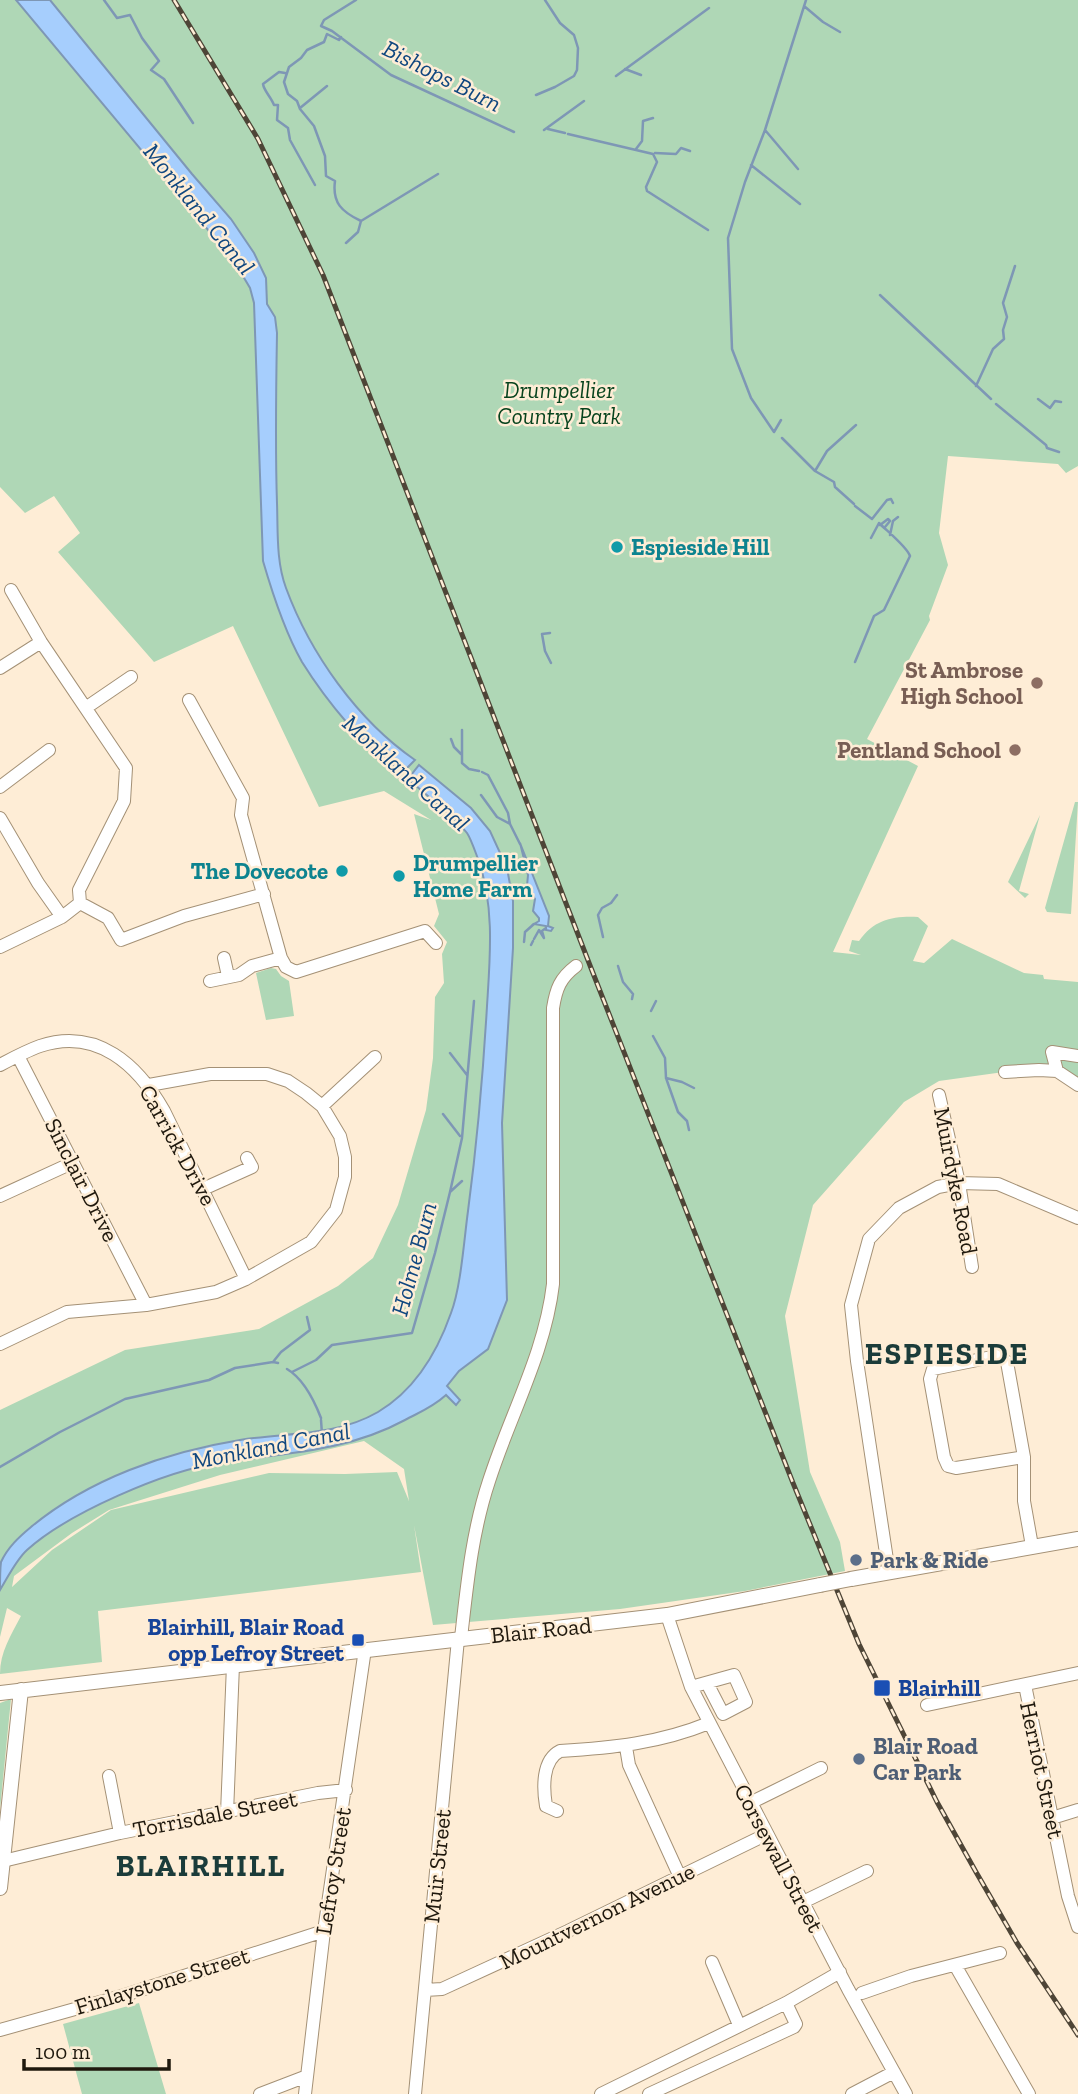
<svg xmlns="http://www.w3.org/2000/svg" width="1078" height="2094" font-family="'Zilla Slab',serif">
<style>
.green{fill:#afd7b6;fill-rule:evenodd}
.water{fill:#a6cefd;stroke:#7e97b5;stroke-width:2}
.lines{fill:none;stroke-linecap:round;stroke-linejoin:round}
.stream{stroke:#7e97b5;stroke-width:2.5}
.minor-casing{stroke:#a49176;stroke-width:14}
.tertiary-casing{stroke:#a49176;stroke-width:16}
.minor{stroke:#fff;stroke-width:12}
.tertiary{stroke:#fff;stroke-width:14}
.rail-casing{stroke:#4e4537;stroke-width:5}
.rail{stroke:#feedd6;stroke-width:2.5;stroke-dasharray:8;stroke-linecap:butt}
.tertiary-bridge-casing{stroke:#a49176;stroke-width:16;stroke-linecap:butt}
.tertiary-bridge{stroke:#fff;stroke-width:14}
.culture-dot{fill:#0f9aa8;stroke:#feedd6;stroke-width:2.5}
.education-dot{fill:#8d6e63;stroke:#feedd6;stroke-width:2.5}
.service-dot{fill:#5c6f8a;stroke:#feedd6;stroke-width:2.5}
.transit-dot{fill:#1a4fb4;stroke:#feedd6;stroke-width:2.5}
.labels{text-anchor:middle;stroke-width:5;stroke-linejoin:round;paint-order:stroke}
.park-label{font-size:23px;font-style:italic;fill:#07431d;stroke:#feedd6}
.culture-label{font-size:23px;font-weight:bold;fill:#0d838f;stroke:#feedd6;text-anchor:start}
.education-label{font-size:23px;font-weight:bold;fill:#785e54;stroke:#feedd6;text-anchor:end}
.street-label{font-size:23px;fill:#1f180d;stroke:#feedd6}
.service-label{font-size:23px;font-weight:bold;fill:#4e5e75;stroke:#feedd6;text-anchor:start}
.transit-label{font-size:23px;font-weight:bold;fill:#164399;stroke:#feedd6;text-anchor:end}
.water-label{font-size:24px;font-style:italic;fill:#10477f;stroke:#feedd6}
.district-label{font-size:30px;font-weight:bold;letter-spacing:2px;fill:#1b3c3a;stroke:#feedd6}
</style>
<rect width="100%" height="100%" fill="#feedd6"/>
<!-- green -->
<path class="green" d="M0,0H1078V466L1066,473L1058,464L948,456L939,533L948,565L929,616L930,620L867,739L918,766L833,952L861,955L849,951L852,940L859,941C875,919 893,916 918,917L928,926L913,961L924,963L952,939L1024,973L1043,975L1044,979L1078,982V1085L1039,1067L939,1081L904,1102L813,1205L785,1316L810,1472L840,1542L845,1571L745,1591L620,1609L433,1625L414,1525L421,1572L98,1611L102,1662L0,1674C0,1652 11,1635 21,1616L7,1608L0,1637V1655V1410L125,1350L259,1329L338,1286L373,1258L398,1205L426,1110L433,1058L435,997L444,983L442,954L447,942L434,926L439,914L414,814L431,820L384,791L319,807L233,626L154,662L58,552L80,533L54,496L25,513L0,487ZM364,1441L404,1469L409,1501L397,1472L345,1474L269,1473L111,1510L52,1550L12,1587L14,1576L72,1533L109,1510L220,1475Z
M1075,802H1078L1071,914L1047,912L1045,908Z
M1040,815L1019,891L1029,894L1025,898L1008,882Z
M271,968L276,969L281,976L289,981L294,1016L266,1020L256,973Z
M11,1699L0,1809V1703Z
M139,2003L166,2094H82L63,2024Z"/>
<!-- water -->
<path class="water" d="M16,0H50L192,174L231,219L254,253L266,278L267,304L275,317L277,333C276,390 275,446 277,503C278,531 276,561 286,588C310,653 357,720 415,760L404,771C369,757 322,694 302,662C286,634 272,592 263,561L254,303L250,288L234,261Z
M419,765L471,808L490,831L507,868L513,901V948L502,1123L507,1300L488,1349L459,1371L447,1386L460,1400L456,1405L446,1395C433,1407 420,1412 405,1420C346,1452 284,1453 219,1463C165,1471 68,1513 27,1550C16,1560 8,1577 0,1590C0,1581 0,1569 1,1562C8,1547 19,1537 31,1527C89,1479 166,1452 240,1440C287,1432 335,1437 378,1412C415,1390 437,1353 451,1313C461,1287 464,1240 468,1211C477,1143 483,1075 487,1006C490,958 495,906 478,859C475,851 471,839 467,833C453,815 425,794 408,779Z
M520,843L549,916L548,926L553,928L551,931L546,930V926L534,924L539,921V918L533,911L535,899L527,886L528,875Z"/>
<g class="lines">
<!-- stream -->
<path class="stream" d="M104,0L117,18L130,15L142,38L159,61L151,70L164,79L193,123
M356,0L324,20L321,26L332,31L391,75L514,132
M545,0L560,23L574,35L578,48L577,70L574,76L555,87
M804,6L823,22L840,32
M341,37L339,40L327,34L324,42L307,50L301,58L289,67L284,82L288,94L297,101L300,109L314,126L325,156L326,176L335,181C332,203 342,212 361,221L358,232L346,243
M625,69L641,75
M285,73L279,72L263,84C264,91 271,97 274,105H278L277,120L288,128L290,140L315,185
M616,76L709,8
M536,95L555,87
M300,108L327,86
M548,129L565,133
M544,130L584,101
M765,130L806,0
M568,134L653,154L657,162L646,187L647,191L708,230
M636,149L642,141L643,121L653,118
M655,153L676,154L681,148L690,151
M751,165L800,204
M361,221L438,174
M880,295L991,399
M976,386L993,349L1004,339L1003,330L1007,317L1003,303L1015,266
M1038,399L1050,408L1055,401L1061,402
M996,404L1046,445L1047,448L1059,452
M781,420L774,432L751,398L732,349L728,238L745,182L765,130L798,169
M782,438L815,471L834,482L835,487L854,504
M815,471L827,451L856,425
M855,506L872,519L887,500L891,499L893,503
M880,525L888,519L890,521L885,527
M890,535L893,521L898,517
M550,633L542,634L545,651L551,663
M855,662L874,616L884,610L910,556C907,547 887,531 879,523L871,538
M462,730V763L469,769L479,771
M451,739L454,747L461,754
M482,772L488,775L508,813L510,824L520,844
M481,795L497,817L510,824
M603,937L598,915L602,908L611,903L617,895
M534,939L539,930L544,938L542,931L546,928
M524,942L525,932L534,924
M531,945L533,941
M618,966L623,982L633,994L632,999
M651,1011L656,1001
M653,1036L665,1058L666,1078L678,1112L687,1121L689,1130
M450,1053L467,1075
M666,1078L682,1082L694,1088
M443,1114L460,1136
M450,1192L462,1138L474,1001
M273,1362L281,1352L310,1330L307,1317
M287,1369C304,1379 314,1400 321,1418
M292,1372L316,1360L332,1345L412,1333L435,1253L450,1192L462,1181
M321,1420L322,1434
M0,1467L60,1432L125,1399L209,1380L235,1368L273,1362L278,1363"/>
<defs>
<path id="minor" d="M0,668L41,642
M189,700L243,798L241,815L281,958L252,966L239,975L210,981
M87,707L131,677
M0,787L49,750
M0,818L38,883L62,917
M80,903L108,918L121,940L184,916L264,894
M0,947L62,917L80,903L79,890L124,801L126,768L41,642L11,590
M224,958L228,976
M281,958L286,967L296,972L425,931L436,943
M18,1056L146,1305
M0,1065C13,1058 26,1051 40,1046C97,1027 138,1065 164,1111L246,1279
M1057,1071L1052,1052L1078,1056
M1005,1072L1039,1070L1057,1071L1078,1085
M939,1095L959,1183L972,1267
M322,1106L375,1057
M203,1189L252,1167L247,1158
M0,1196L72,1163
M0,1344L67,1312L146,1305L216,1292L246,1279L311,1242L336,1210L345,1177V1157L340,1136L322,1106L306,1093L288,1081L267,1074H210L149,1085
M1024,1457L956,1468L948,1466L944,1457L930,1379L933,1369L997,1356L1007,1362L1024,1457V1501L1032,1546
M889,1573L857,1361L851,1305L869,1239L899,1208L938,1187L959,1183L998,1184L1078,1218
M667,1615L691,1687L848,1989L906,2094
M461,1638C467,1585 472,1532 489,1481C510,1415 545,1353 553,1284V1008C556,989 560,978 576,966
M1025,1685L1068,1896L1078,1927
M691,1687L734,1675L746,1702L723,1714L707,1683
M927,1705L1078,1673
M626,1747L629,1765L680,1877
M109,1776L120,1833
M750,1803L821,1768
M557,1811L546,1806C543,1788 542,1760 560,1751C612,1748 660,1743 709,1723
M227,1813L233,1665
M1052,1818L1078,1810
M3,1861L120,1833L318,1793L346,1790
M803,1902L867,1871
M712,1962L739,2025
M955,1965L1029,2094
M425,1990L442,1989L568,1931L767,1834
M862,1993L911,1976L1000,1953
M0,2030L125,1995L324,1931
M260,2094L307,2076
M305,2094L324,1931L365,1649
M415,2094L458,1639
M601,2094L786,2003L840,1972
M649,2094L794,2027L796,2024L786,2003
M852,2094L894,2072"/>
<path id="tertiary" d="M851,1579L1078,1539
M0,1693L667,1615L820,1585
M0,1888L21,1690"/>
</defs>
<!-- minor casing -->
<use href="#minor" class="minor-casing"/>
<!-- tertiary casing -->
<use href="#tertiary" class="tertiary-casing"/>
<!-- minor -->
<use href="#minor" class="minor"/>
<!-- tertiary -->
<use href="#tertiary" class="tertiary"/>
<defs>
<path id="rail" d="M174,0L258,139L323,275L591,968L793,1483L859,1644L937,1802L976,1872L1017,1943L1078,2035"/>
</defs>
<!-- rail casing -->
<use href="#rail" class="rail-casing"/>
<!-- rail -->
<use href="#rail" class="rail"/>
<defs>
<path id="tertiary-bridge" d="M820,1585L851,1579"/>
</defs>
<!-- tertiary-bridge casing -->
<use href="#tertiary-bridge" class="tertiary-bridge-casing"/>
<!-- tertiary-bridge -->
<use href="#tertiary-bridge" class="tertiary-bridge"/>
</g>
<!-- markers -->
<g class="culture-dot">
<circle cx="617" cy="547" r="7"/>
<circle cx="342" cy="871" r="7"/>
<circle cx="399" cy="876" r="7"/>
</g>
<g class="education-dot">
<circle cx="1037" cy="683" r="7"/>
<circle cx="1015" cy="750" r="7"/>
</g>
<g class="service-dot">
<circle cx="856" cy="1560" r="7"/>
<circle cx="859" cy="1759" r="7"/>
</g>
<g class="transit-dot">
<rect x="351" y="1633" width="14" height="14" rx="3.5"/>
<rect x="873" y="1679" width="18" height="18" rx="3.5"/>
</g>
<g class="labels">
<!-- park labels -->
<g class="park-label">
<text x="559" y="398">Drumpellier<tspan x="559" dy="26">Country Park</tspan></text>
</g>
<!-- culture labels -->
<g class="culture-label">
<text x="631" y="555">Espieside Hill</text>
<text x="413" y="871">Drumpellier<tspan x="413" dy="26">Home Farm</tspan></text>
<text x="328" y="879" text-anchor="end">The Dovecote</text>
</g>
<!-- education labels -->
<g class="education-label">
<text x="1023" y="678">St Ambrose<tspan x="1023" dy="26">High School</tspan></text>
<text x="1001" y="758">Pentland School</text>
</g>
<!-- street labels -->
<g class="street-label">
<text transform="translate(178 1145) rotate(61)" y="8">Carrick Drive</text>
<text transform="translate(82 1180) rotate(63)" y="8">Sinclair Drive</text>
<text transform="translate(956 1181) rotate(79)" y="8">Muirdyke Road</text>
<text transform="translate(541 1630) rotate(-6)" y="8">Blair Road</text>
<text transform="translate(1042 1770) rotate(78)" y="8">Herriot Street</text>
<text transform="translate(215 1814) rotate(-11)" y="8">Torrisdale Street</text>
<text transform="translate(779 1858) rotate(62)" y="8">Corsewall Street</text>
<text transform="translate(437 1866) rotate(-84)" y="8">Muir Street</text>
<text transform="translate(333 1871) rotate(-81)" y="8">Lefroy Street</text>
<text transform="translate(597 1916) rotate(-26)" y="8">Mountvernon Avenue</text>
<text transform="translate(162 1981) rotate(-17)" y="8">Finlaystone Street</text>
</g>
<!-- service labels -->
<g class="service-label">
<text x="870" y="1568">Park &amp; Ride</text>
<text x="873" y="1754">Blair Road<tspan x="873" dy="26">Car Park</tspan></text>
</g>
<!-- transit labels -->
<g class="transit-label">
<text x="344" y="1635">Blairhill, Blair Road<tspan x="344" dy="26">opp Lefroy Street</tspan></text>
<text x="898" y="1696" text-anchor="start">Blairhill</text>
</g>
<!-- water labels -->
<g class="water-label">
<text transform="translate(442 76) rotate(27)" y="8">Bishops Burn</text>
<text transform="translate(199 209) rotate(51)" y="8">Monkland Canal</text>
<text transform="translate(406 773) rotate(42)" y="8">Monkland Canal</text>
<text transform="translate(414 1259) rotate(-75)" y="8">Holme Burn</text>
<text transform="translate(271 1446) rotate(-11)" y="8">Monkland Canal</text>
</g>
<!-- district labels -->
<g class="district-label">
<text x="947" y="1364">ESPIESIDE</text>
<text x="201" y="1876">BLAIRHILL</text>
</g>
</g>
<!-- scale -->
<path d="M24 2059v10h145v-10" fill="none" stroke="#1f180d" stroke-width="3.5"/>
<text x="35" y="2059" font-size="21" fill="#1f180d" stroke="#feedd6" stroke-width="5" paint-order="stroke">100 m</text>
</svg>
